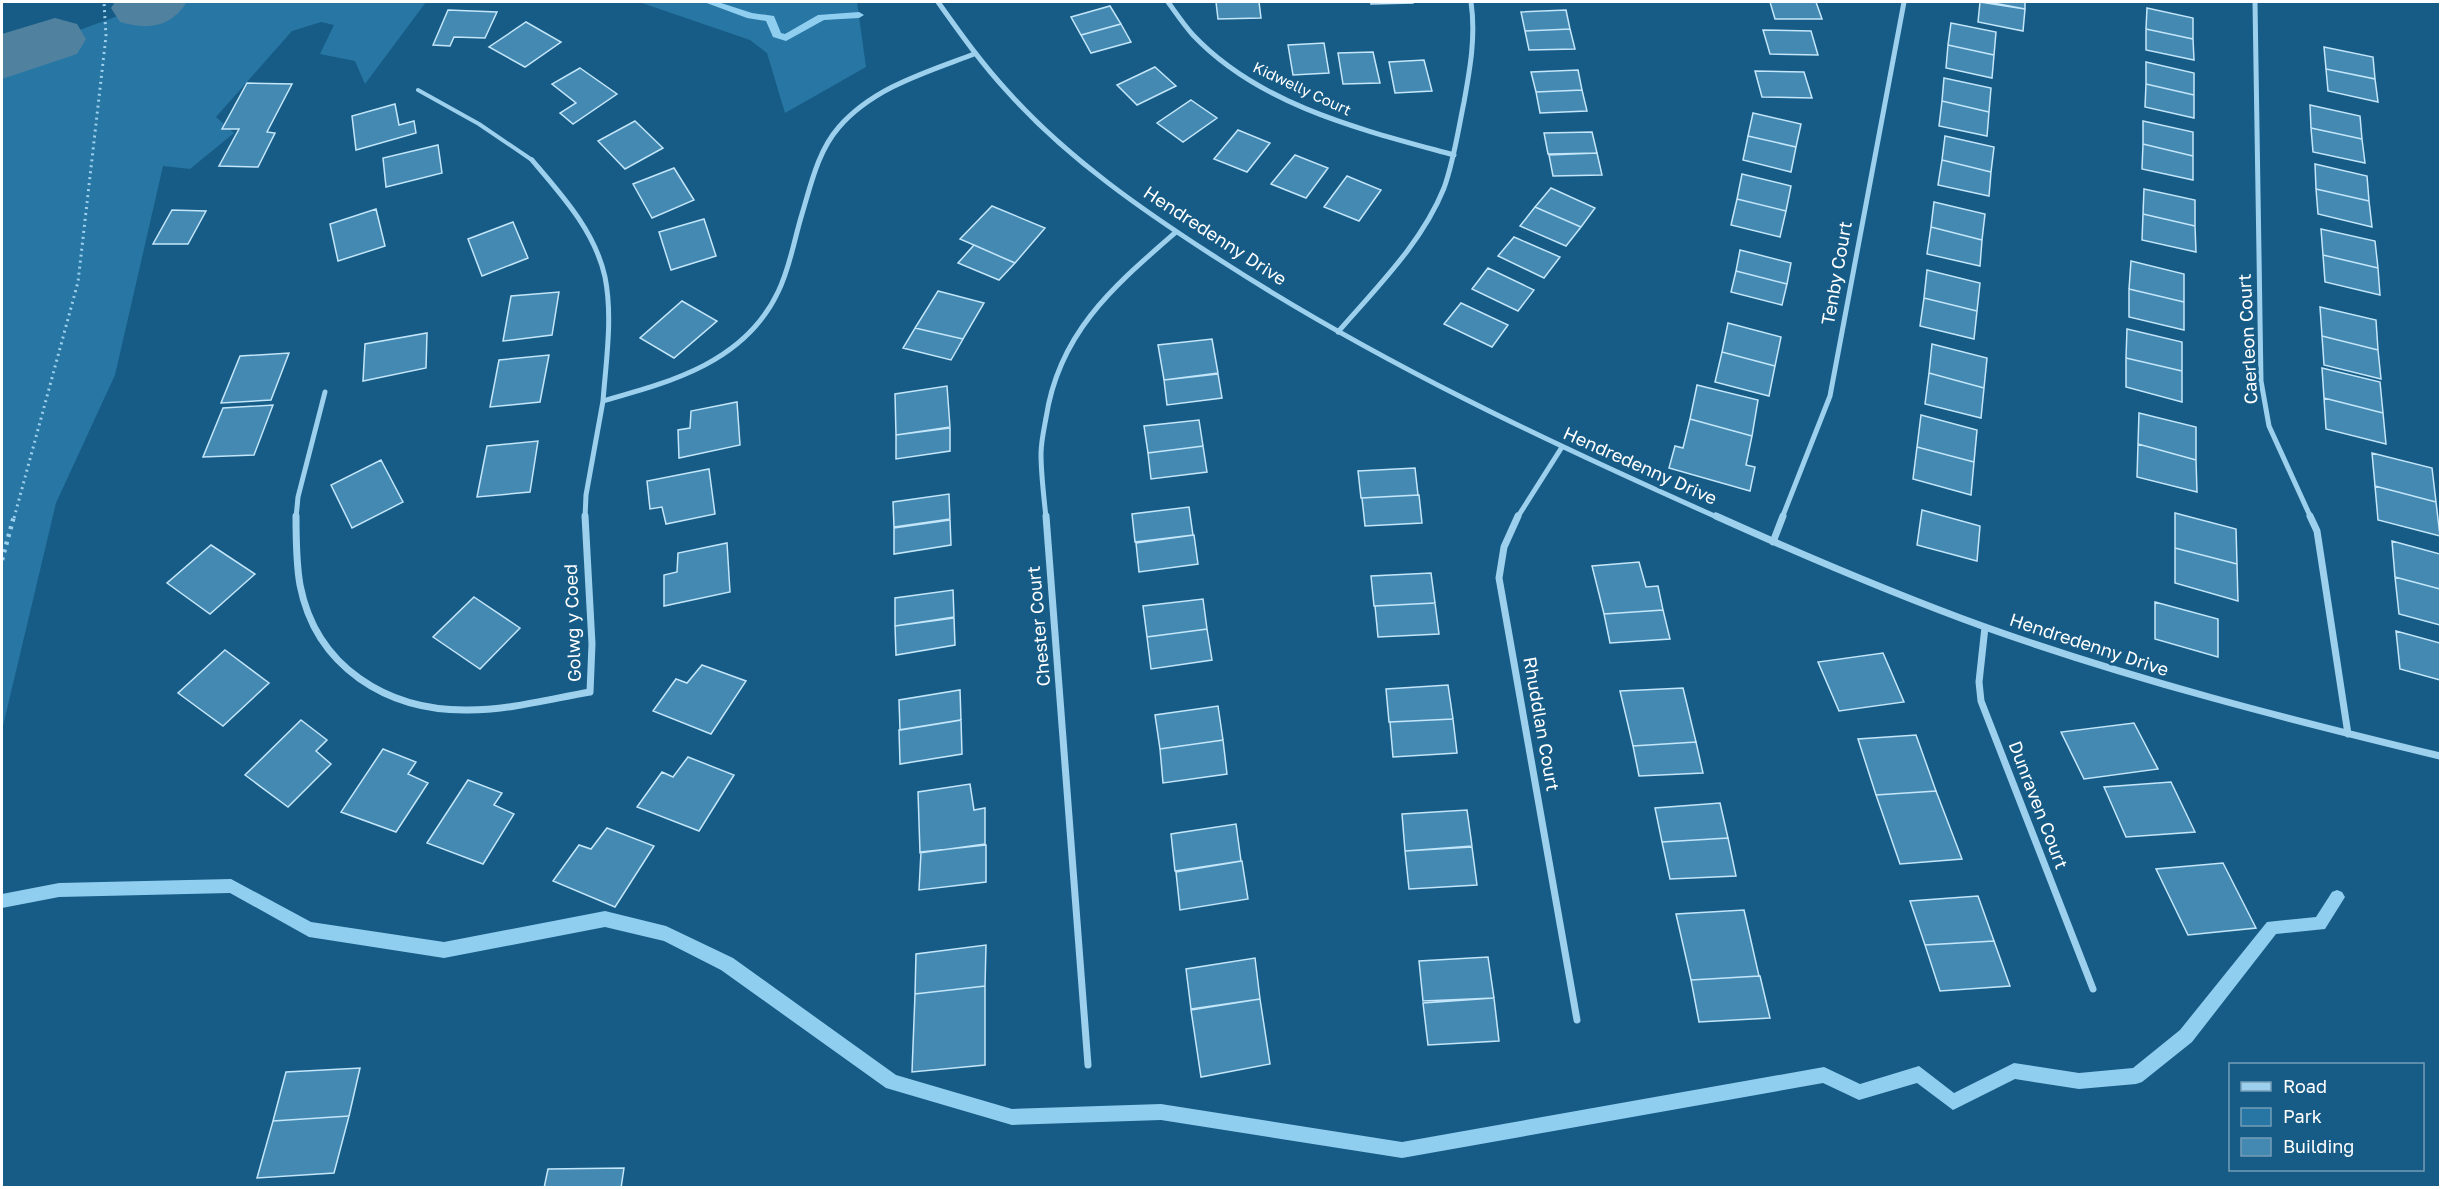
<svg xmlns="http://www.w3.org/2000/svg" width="2442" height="1189" font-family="'Golos Text',sans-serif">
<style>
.green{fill:#2776a4}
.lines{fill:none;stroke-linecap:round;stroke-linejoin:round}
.stream{fill:#90cef0;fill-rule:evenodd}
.river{fill:#5082a0;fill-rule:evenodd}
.building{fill:#4489b2;stroke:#c3e6fa;stroke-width:1.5}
.path-far1{stroke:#9dd0ed;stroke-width:3;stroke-dasharray:2 4;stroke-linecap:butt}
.path{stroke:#9dd0ed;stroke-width:4.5;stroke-dasharray:3 5;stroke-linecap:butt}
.service{stroke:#9dd0ed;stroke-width:4}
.minor-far1{stroke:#9dd0ed;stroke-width:5}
.minor{stroke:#9dd0ed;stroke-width:7}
.labels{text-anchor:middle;stroke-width:6;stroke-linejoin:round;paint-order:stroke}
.far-street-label{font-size:15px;fill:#fff;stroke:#175c86}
.street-label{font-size:18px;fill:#fff;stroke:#175c86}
</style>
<rect width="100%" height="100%" fill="#175c86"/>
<!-- green -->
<path class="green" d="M156,2H426L365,84L355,61L320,54L334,25L321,22L292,31L216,117L234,133L190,169L163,166L115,375L56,503L2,730V58L6,54L55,39Z
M639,2H857L866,67L785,113L767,53L750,40Z"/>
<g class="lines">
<!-- stream -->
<path class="stream" d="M704,2H718L752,13L774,16L781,33L785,34L818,15L859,12L864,15L859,18L824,20L786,41L773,37L766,21L747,18Z
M231,879L311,922L444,942L605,911L666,926L733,958L896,1075L1012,1109L1161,1104L1402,1142L1824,1067L1860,1084L1919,1066L1954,1093L2014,1063L2079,1073L2133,1068L2180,1030L2267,922L2316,917L2332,892L2337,890L2342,892L2345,897L2325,929L2276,934L2192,1042L2142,1082L2136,1084L2079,1089L2015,1079L1953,1110L1917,1083L1859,1100L1823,1083L1402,1158L1161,1120L1012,1125L886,1088L721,970L664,941L605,927L444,958L309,937L230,893L59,897L2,908V894L59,883Z"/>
<!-- river -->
<path class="river" d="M115,2H187C170,28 148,30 120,22L111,8Z
M55,18L77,24L86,39L77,54L2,79V34Z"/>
</g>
<!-- building -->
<path class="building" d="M1216,2H1259L1261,18L1218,19Z
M1371,2H1413V3L1371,4Z
M1770,2H1816L1822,19H1775Z
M1980,2L2025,9L2023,31L1978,22Z
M1988,2H2025V9Z
M1110,6L1121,24L1081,35L1071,17Z
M2147,8L2193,18V39L2146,29Z
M448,10L497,12L485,38L454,37L450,46L433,45Z
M1566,10L1570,29L1525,31L1521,12Z
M526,22L561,42L525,67L489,47Z
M1951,23L1996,32L1994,55L1948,45Z
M1121,24L1131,42L1091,53L1081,35Z
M1570,29L1575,49L1529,50L1525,31Z
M2146,29L2193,39L2194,60L2146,50Z
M1763,30L1811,31L1818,55L1770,54Z
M1324,43L1329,73L1293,75L1288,45Z
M1948,45L1994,55L1992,78L1946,68Z
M2324,47L2373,57L2375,79L2326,69Z
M1373,52L1380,83L1343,84L1338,53Z
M1424,60L1432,91L1395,93L1389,62Z
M2146,62L2194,73V95L2146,84Z
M1155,67L1176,86L1137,105L1117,85Z
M580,68L617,94L573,124L560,113L576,103L552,84Z
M2326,69L2375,79L2378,102L2328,91Z
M1578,70L1582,90L1536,92L1531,72Z
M1755,71L1804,72L1812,98L1762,97Z
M1944,78L1991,88L1989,112L1942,101Z
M247,83L292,84L267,132L275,133L258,167L219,166L239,129H222Z
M2146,84L2194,95V118L2145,107Z
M1582,90L1587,111L1540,113L1536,92Z
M1191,100L1217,118L1183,142L1157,123Z
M1942,101L1989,112L1987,136L1939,126Z
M395,104L399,125L414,121L416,133L356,150L352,116Z
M2310,105L2360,116L2362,139L2311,128Z
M1753,113L1801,124L1796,147L1748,136Z
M635,121L663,148L625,169L598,141Z
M2143,121L2193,132V156L2143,144Z
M2311,128L2362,139L2365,163L2313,152Z
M1238,130L1270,143L1247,172L1214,159Z
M1592,132L1597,153L1548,154L1544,133Z
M1748,136L1796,147L1791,172L1743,160Z
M1945,136L1994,147L1991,172L1942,160Z
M2143,144L2193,156V180L2142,169Z
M438,145L442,173L386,187L383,158Z
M1597,153L1602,175L1553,176L1549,155Z
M1295,155L1328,168L1306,198L1271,184Z
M1942,160L1991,172L1989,196L1938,185Z
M2315,164L2367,176L2369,201L2316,189Z
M674,168L694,200L652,218L633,184Z
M1742,174L1791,186L1786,211L1737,199Z
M1347,176L1381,190L1359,221L1324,207Z
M1551,188L1595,208L1581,227L1535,207Z
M2144,189L2195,200V226L2143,214Z
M2316,189L2369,201L2372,227L2318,214Z
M1737,199L1786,211L1780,237L1731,225Z
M1934,202L1985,214L1982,240L1931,227Z
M992,206L1045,228L1015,263L960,239Z
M1535,207L1581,227L1566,246L1520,226Z
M376,209L385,246L338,261L330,224Z
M172,210L206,211L188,244H153Z
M2143,214L2195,226L2196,252L2142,240Z
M704,219L716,256L671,270L659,232Z
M513,222L528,258L482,276L468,239Z
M1931,227L1982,240L1980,266L1927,254Z
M2321,229L2375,241L2378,268L2323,255Z
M1514,237L1560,257L1544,278L1498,256Z
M974,245L1015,263L999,280L958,263Z
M1740,250L1791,263L1787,284L1736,271Z
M2323,255L2378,268L2380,295L2325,282Z
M2131,261L2184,274V302L2129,289Z
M1488,268L1534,290L1518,311L1472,289Z
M1927,270L1980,283L1977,311L1924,298Z
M1736,271L1787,284L1782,305L1731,292Z
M2129,289L2184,302V330L2129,317Z
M938,291L984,303L963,339L915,328Z
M559,292L552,335L503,341L511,296Z
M1924,298L1977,311L1974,339L1920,326Z
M682,301L717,321L674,358L640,338Z
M1461,303L1508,325L1492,347L1444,324Z
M2320,307L2376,320L2378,350L2322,336Z
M1728,323L1781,337L1775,366L1722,352Z
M915,328L963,339L951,360L903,348Z
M2127,329L2182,342V371L2126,358Z
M427,333L426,368L363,381L365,344Z
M2322,336L2378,350L2381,379L2324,365Z
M1212,339L1218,373L1164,380L1158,345Z
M1932,344L1987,358L1984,388L1929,373Z
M1722,352L1775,366L1769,396L1715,382Z
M289,353L271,400L221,403L240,356Z
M549,355L540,402L490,407L499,360Z
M2126,358L2182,371V402L2126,387Z
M2322,368L2380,382L2383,413L2324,398Z
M1929,373L1984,388L1981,418L1925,404Z
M1218,374L1222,398L1167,405L1164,380Z
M1697,385L1758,400L1752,436L1690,419Z
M947,386L950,427L896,435L895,394Z
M2324,398L2383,413L2386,444L2326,429Z
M737,402L740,445L679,458L678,430L690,428L691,411Z
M273,405L254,455L203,457L223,408Z
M2139,413L2196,427V460L2138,444Z
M1921,415L1977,430L1974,462L1917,447Z
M1690,419L1752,436L1746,465L1755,467L1750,491L1669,468L1675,446L1683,448Z
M1199,420L1203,446L1148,453L1144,426Z
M950,428V451L896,459V435Z
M538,441L530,492L477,497L487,446Z
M2138,444L2196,460L2197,492L2137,477Z
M1203,446L1207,472L1151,479L1148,453Z
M1917,447L1974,462L1971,495L1913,479Z
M2372,453L2432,468L2436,502L2375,486Z
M381,460L403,502L352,528L331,485Z
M1415,468L1418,495L1361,498L1358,471Z
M709,469L715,514L666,524L662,507L650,509L647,481Z
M2375,486L2436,502L2440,536L2378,520Z
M949,494L950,519L894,527L893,502Z
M1419,495L1422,523L1365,526L1362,498Z
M1189,507L1193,535L1135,542L1132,514Z
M1922,510L1980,526L1977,561L1917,545Z
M2175,513L2236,529L2237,564L2175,548Z
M950,520L951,545L894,554V528Z
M1194,535L1198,564L1139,572L1136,543Z
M2392,541L2440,554V589L2395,577Z
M727,543L730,592L664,606V575L677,572L678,553Z
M211,545L255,574L210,614L167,583Z
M2175,548L2237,564L2238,601L2175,583Z
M1639,562L1646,587L1658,586L1663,610L1604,614L1592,566Z
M1431,573L1435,603L1374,606L1371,576Z
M2395,577L2440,589V625L2399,614Z
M953,590L954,617L895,626V598Z
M474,597L520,628L480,669L433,637Z
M1203,599L1207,629L1147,637L1143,606Z
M2155,602L2218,619V657L2155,639Z
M1435,603L1439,634L1378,637L1375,606Z
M1663,610L1670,639L1610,643L1604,614Z
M954,618L955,645L896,655L895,626Z
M1207,629L1212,660L1151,669L1147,637Z
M2396,631L2440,643V680L2400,669Z
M225,650L269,683L223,726L178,693Z
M1883,653L1904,702L1839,711L1818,662Z
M702,665L746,681L711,734L653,711L676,679L687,683Z
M1448,685L1453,719L1389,722L1386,689Z
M1683,688L1696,742L1633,746L1620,691Z
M960,690L961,720L900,730L899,700Z
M1218,706L1223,740L1160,749L1155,715Z
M1453,719L1457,753L1393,757L1390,722Z
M301,720L327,740L316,751L331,764L288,807L245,775Z
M961,720L962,754L900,764L899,730Z
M2134,723L2158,769L2084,779L2061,732Z
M1916,735L1936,791L1876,795L1858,739Z
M1223,740L1227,774L1163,783L1160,749Z
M1696,742L1703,773L1639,776L1633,746Z
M383,749L416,762L408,774L428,783L396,832L341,812Z
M688,757L734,775L699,831L637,807L662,772L673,777Z
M468,780L502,793L494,805L514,814L483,864L427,843Z
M2171,782L2195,832L2126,837L2104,787Z
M970,784L974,810L985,808V844L920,853L918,792Z
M1936,791L1962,859L1900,864L1876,795Z
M1720,803L1728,838L1662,842L1655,808Z
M1467,810L1472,846L1405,851L1402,814Z
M1236,824L1241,861L1175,871L1171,834Z
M607,828L654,846L615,907L553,881L579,845L591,849Z
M1728,838L1736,876L1670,879L1662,842Z
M986,845V882L919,890L921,852Z
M1472,847L1477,885L1409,889L1405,851Z
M1242,861L1248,899L1180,910L1176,872Z
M2223,863L2256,928L2188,935L2156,869Z
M1978,896L1994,941L1925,945L1910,901Z
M1744,910L1759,976L1691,980L1676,914Z
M1994,941L2010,986L1940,991L1925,945Z
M986,945L985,986L915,994L916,954Z
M1488,957L1494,998L1423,1001L1419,961Z
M1255,958L1260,999L1191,1009L1186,969Z
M1760,976L1770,1018L1699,1022L1691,980Z
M985,986V1065L912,1072L915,994Z
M1494,998L1499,1041L1428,1045L1423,1003Z
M1260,999L1270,1064L1201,1077L1191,1010Z
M360,1068L349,1116L273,1121L286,1072Z
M349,1116L334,1173L257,1178L273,1121Z
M624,1168L621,1188H544L548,1169Z"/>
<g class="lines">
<!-- path-far1 -->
<path class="path-far1" d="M14,518L78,282L106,36L104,2"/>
<!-- path -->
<path class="path" d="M2,560L14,516"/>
<!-- service -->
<path class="service" d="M418,90L479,124L532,160"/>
<!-- minor-far1 -->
<path class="minor-far1" d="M938,2C960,33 982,64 1008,92C1068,159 1145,212 1220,260C1378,362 1548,442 1719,518
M1168,2C1176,13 1184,25 1193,35C1260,106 1363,130 1454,155
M2255,2L2261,381L2269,426L2311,518
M532,160C561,194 595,231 605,277C613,317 606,361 603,401
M1338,332C1376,288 1422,243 1444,188C1454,160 1458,131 1464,102C1470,69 1476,36 1471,2
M296,518L298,497L325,392
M585,518L586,495L603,401C671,382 745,362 778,292C790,268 794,240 802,214C811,184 818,151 839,127C874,87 927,72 974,54
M1046,518C1044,497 1041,475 1041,454C1041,442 1044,429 1046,418C1059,332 1114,286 1176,232
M1517,518L1562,447
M1782,518L1830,396L1904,2"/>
<!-- minor -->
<path class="minor" d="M296,516C296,539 296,562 300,585C316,667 387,711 468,710C509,710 550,699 590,692L592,644L585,516
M1046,516L1088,1065
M1518,516L1504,547L1499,578L1577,1020
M1716,516C1805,556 1894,594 1985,627C2134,680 2287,719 2440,756
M2310,516L2317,531L2348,734
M1773,542L1783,516
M1985,627L1979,682L1981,701L2093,989"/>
</g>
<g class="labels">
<!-- far-street labels -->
<g class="far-street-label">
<text transform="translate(1302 89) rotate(25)" y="5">Kidwelly Court</text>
</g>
<!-- street labels -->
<g class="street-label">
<text transform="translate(1215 236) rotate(33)" y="6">Hendredenny Drive</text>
<text transform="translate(1837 273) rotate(-80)" y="6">Tenby Court</text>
<text transform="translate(2248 339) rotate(-93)" y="6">Caerleon Court</text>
<text transform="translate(1640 466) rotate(24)" y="6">Hendredenny Drive</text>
<text transform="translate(573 623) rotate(-92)" y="6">Golwg y Coed</text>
<text transform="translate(1039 626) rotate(-95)" y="6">Chester Court</text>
<text transform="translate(2089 645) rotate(18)" y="6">Hendredenny Drive</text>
<text transform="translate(1541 724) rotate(80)" y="6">Rhuddlan Court</text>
<text transform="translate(2038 805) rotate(69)" y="6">Dunraven Court</text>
</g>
</g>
<!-- border -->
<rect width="2442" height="1189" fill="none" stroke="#ffffff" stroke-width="6"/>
<!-- legend -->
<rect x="2229" y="1063" width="195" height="108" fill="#175c86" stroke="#749db6" stroke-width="1.5"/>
<rect x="2241" y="1082" width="30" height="9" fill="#9dd0ed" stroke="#749db6" stroke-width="1.5"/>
<text x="2283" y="1093" font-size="18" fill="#ffffff">Road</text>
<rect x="2241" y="1108" width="30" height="18" fill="#2776a4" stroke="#749db6" stroke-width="1.5"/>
<text x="2283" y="1123" font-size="18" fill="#ffffff">Park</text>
<rect x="2241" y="1138" width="30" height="18" fill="#4489b2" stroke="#749db6" stroke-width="1.5"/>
<text x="2283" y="1153" font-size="18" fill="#ffffff">Building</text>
</svg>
